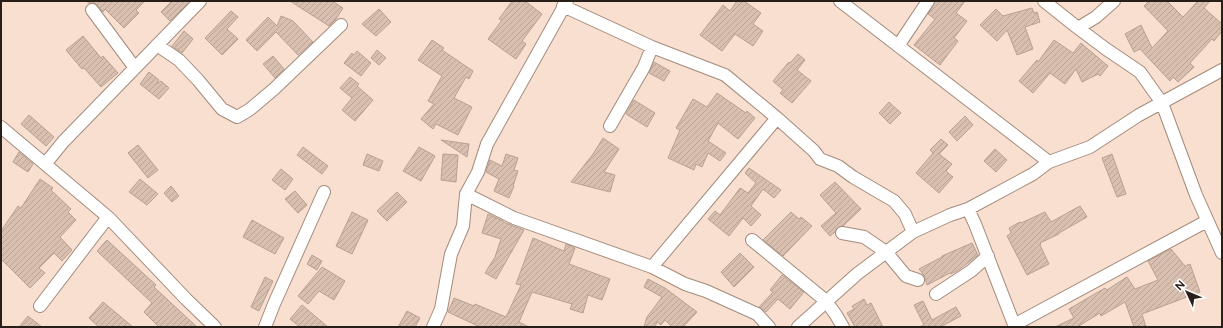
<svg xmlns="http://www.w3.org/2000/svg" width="1223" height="328" font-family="Figtree,sans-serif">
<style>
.building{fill:url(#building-hatch);stroke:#b9a191}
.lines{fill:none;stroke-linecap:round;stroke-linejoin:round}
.minor-casing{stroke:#a38b7c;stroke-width:14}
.minor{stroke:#fff;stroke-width:12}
</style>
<defs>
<pattern id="building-hatch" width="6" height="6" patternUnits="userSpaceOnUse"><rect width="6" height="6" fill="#d8bfaf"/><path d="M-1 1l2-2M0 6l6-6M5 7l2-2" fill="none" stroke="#b9a496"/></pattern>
</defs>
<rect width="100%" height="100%" fill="#f9dfcf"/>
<!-- building -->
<path class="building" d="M86,1H145L136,10L139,13L124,28L105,9L103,12L95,3H89Z
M172,1H190L170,21L161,12Z
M290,1H332L343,8L336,19L329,26Z
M512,1H525L542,14L522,41L526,44L516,59L488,39L502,20L499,19Z
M737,1H744L761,13L753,24L763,31L753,46L735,34L722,51L700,35L723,5L730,11Z
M935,1H965L956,13L967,21L954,38L958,41L940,65L914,45L935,19L928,14Z
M1149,1H1167L1183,17L1198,1H1210L1204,8L1222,24V31L1214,41L1212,39L1190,63L1194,67L1178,82L1173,77L1170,81L1140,49L1134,52L1125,34L1141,25L1152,48L1168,31L1144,6Z
M1032,8L1034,13L1037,12L1040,22L1025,27L1033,49L1017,55L1007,30L997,41L980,25L996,9L1003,16Z
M379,9L391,22L376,36L362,24Z
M231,11L238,17L227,29L238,39L222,55L205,38Z
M281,16L293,21L313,42L298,55L276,32L257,51L246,40L268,17L277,26Z
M184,31L193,39L182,53L172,46Z
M83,36L101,58L103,56L118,73L101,87L84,68L82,69L66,50Z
M432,40L444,48L442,50L473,71L469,79L466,77L454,98L472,107L458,135L436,124L433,129L421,119L434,104L428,101L442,76L418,60Z
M1054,40L1073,53L1081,43L1108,66L1100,76L1098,74L1082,82L1076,69L1065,84L1050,73L1033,93L1019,81L1037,60L1038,62Z
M377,50L386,58L379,65L371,58Z
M357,51L371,63L361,76L344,63L352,53L354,55Z
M798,54L805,60L797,70L811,81L792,103L780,93L783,90L773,81L789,62L790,63Z
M273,56L284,69L275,78L263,64Z
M654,62L670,71L664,81L649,73Z
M149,72L159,80L156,84L161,81L169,88L159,99L140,84Z
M350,77L359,84L357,86L373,100L355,121L342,110L352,98L340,88Z
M717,93L746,113L747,111L755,118L738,139L718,123L708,141L726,153L720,161L708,153L702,167L696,164L694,170L668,158L680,130L676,128L693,99L707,107Z
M634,100L655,113L647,127L626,114Z
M889,102L901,113L890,124L879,113Z
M29,115L54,137L46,146L21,124Z
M965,116L973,125L957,141L949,132Z
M603,138L619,149L604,172L615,175L610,192L571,182L593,154Z
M941,139L948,145L939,154L952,164L946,171L953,177L939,193L916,173L933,153L930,150Z
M441,140L469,144L467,157Z
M138,145L158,170L148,178L128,153Z
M303,147L328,166L322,174L297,155Z
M419,147L435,156L421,181L403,171Z
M995,149L1007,160L996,172L984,161Z
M19,152L33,164L28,172L13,162Z
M367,154L383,161L379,171L363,165Z
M443,154L458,155L456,182L441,180Z
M506,154L518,158L514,170L518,171L513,186H514L509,198L494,191L499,179L486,172L490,160L502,166Z
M1112,154L1126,194L1117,197L1102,158Z
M749,168L781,190L774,198L763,189L751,206L761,215L751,226L743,218L729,236L708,219L715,211L720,215L740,188L748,193L756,183L745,173Z
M281,169L293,179L285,190L272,180Z
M40,179L53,188L51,190L71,209L68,212L76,220L60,237L72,250L62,261L54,253L39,268L45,273L30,288L1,259V231L18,206L21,208Z
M140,179L158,194L147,205L129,192Z
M835,182L861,209L843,226L837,228L835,232L830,236L821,226L836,213L820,195Z
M171,186L179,196L172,202L164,193Z
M295,191L307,205L298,213L285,199Z
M397,192L407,202L387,221L377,211Z
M1080,206L1087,217L1059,233V234L1040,243L1041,244L1040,245L1049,264L1027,275L1007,236L1011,233L1009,228L1020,222L1021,223L1045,212L1051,222Z
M352,212L368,220L352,254L336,246Z
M791,212L799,219L801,217L812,226L783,256L763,240Z
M488,214L503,221V222L524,230L496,279L485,273L495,257L501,239L482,233Z
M252,220L284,238L275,254L243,237Z
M533,238L564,251L566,244L575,248L569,264L610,279L602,300L588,295L583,313L570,309L572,304L532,292L519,322L529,327H480L448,312L454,298L474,306L475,304L506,317L521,285L516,284Z
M107,240L156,285L154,287L197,327H159L144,312L152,303L97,251Z
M972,243L978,255L957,271L950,274V273L927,285L924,275L919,269L942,257V256Z
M1171,249L1185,266L1190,264L1200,292L1142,314L1146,327H1134L1125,302L1101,316L1100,313L1077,327H1055L1074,318L1069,309L1105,288L1107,290L1127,277L1135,289L1158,280L1148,261Z
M740,253L754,267L734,287L721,272Z
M312,255L322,261L317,270L307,264Z
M322,267L345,281L334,300L319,291L308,304L298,296Z
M782,275L804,292L790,309L778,299L766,312L759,307L773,292L770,290Z
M265,277L273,281L259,311L251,307Z
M648,279L665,288L697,312L683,327H672L665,320L661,325L657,322L655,327H644L647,317L662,297L644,287Z
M864,299L867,305L871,303L883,327H855L847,313L854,309L852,306Z
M923,301L932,320L956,307L961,316L940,327H919L924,325L914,305Z
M103,302L133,327H99L89,318Z
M302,305L328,327H300L290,319Z
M407,311L420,318L415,327H398Z
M28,316L42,327H19Z"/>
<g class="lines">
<defs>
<path id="minor" d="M840,1L1049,162
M1044,1L1078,28
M1114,1L1096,17L1078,28L1106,49L1140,72L1162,103L1196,195L1222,253
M563,6L652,47L725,75L777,118L814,151L820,159L838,166L853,177L894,201L905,214L913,232
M92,10L135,68
M157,45L179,60L198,80L222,109L237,117L249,110L274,89L341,25
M898,46L928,1
M610,126L644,67L652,47
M1,127L108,217L186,299L215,327
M46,163L63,142L200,1
M466,194L478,172L487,144L567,1
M968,209L975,224L1015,327
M842,233L864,237L886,252L906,276L918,280
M752,240L826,301L836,315L843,327
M652,267L777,118
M936,294L971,271L988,256
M40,306L108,217
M1014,325L1207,221
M265,327L274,304L324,192
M433,327L441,309L451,254L463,226L466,194L514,218L652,267L685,284L706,291L757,314L769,327
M798,327L857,274L913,232L950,215L968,209L1033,174L1049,162L1090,147L1139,115L1222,70"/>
</defs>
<!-- minor casing -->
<use href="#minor" class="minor-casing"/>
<!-- minor -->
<use href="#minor" class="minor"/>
</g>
<!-- border -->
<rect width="1223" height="328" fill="none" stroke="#281f19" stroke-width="4"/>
<!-- north arrow -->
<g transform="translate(1187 292) rotate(314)" stroke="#ffffff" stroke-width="3" paint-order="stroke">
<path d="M0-3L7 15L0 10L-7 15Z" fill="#281f19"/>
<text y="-6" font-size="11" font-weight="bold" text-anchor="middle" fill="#281f19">N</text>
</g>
</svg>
